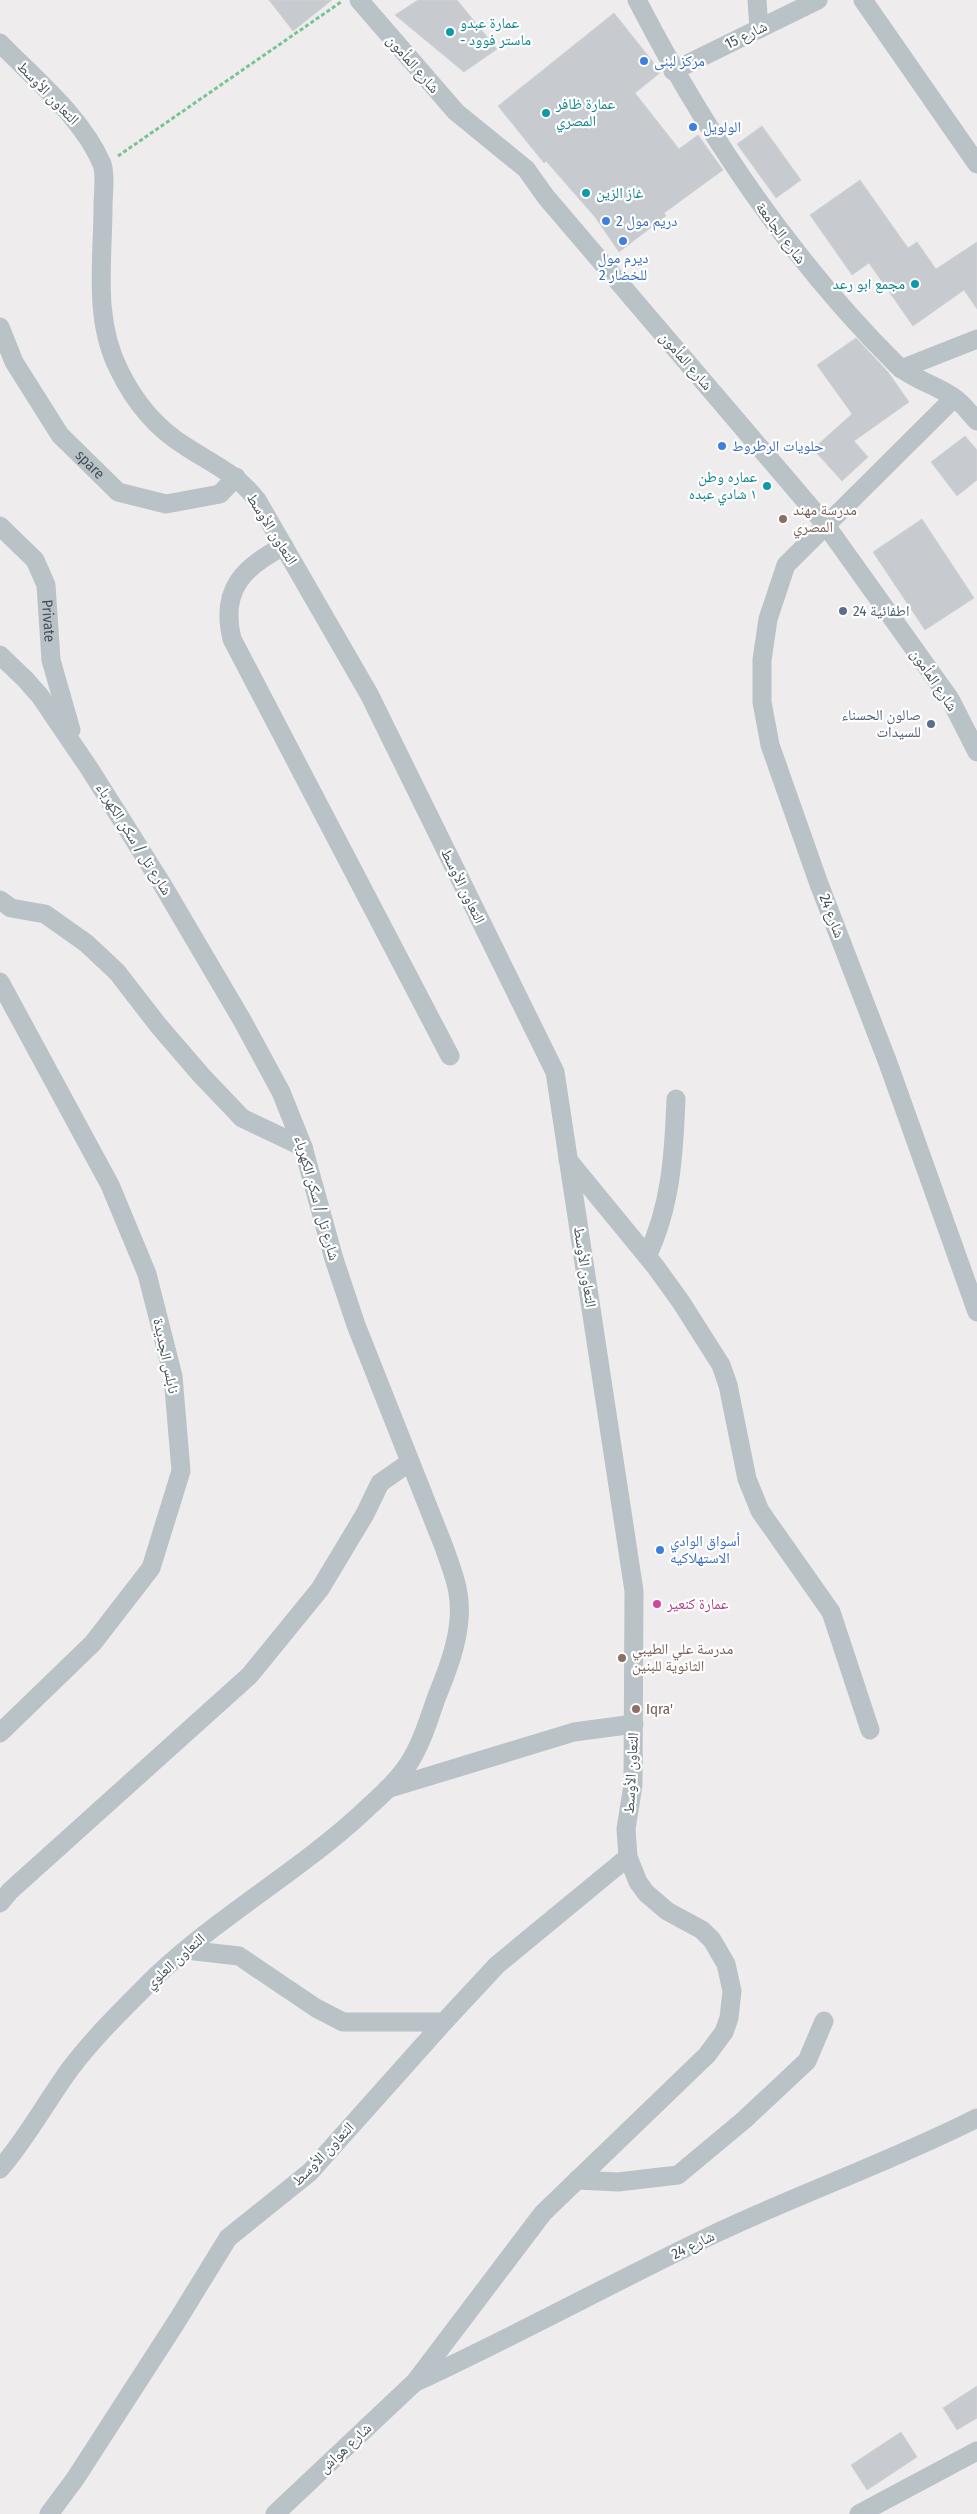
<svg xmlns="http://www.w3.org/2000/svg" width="977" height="2514" font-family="'Fira Sans Condensed','Noto Naskh Arabic',sans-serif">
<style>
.building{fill:#c7cace;stroke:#d0d3d7}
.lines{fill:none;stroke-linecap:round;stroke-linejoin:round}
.path{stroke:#79c393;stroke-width:3;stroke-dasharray:4 2.5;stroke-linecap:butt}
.minor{stroke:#b8c2c7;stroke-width:19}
.culture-dot{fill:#0f9aa8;stroke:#fff;stroke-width:2}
.shop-dot{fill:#3f7fe0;stroke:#fff;stroke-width:2}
.education-dot{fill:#8d6e63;stroke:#fff;stroke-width:2}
.service-dot{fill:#5c6f8a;stroke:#fff;stroke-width:2}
.hotel-dot{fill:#d1479c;stroke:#fff;stroke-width:2}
.labels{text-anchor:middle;stroke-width:4.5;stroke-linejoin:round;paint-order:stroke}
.culture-label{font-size:15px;fill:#0d838f;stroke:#fff;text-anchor:start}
.street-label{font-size:15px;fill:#465157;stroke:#fff}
.shop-label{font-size:15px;fill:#366cbe;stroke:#fff;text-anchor:start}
.education-label{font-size:15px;fill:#785e54;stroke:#fff;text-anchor:start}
.service-label{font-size:15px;fill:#4e5e75;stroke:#fff;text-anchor:start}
.hotel-label{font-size:15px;fill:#b23c85;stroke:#fff;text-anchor:start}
</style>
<rect width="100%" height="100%" fill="#eeecec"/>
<!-- building -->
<path class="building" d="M269,0H332L293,31Z
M418,0H457L497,49L464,72L395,15Z
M614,13L661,72L635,93L679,149L698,135L723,170L664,213L666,216L619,252L595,217L546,161L544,163L498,106Z
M762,126L801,180L776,198L737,144Z
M860,180L908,248L917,242L936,269L977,242V309L964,290L913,326L869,263L852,275L810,215Z
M856,338L888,372L909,402L854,441L868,457L842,481L813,449L852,414L817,365Z
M965,436L977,450V480L957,496L931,462Z
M922,519L974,598L925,630L873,552Z
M977,2386V2418L957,2430L943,2408Z
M901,2432L917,2457L867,2490L851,2465Z"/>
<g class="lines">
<!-- path -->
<path class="path" d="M118,156L341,2"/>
<!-- minor -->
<g class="minor">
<path d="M359,0L456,112L526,169L546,197L825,524L950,699L977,752"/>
<path d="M637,0C706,134 789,258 897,365C912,379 936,385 953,397C962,402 969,413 977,421"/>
<path d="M757,0L759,29"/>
<path d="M863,0L977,164"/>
<path d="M0,43C35,79 82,117 102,164C106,175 103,194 103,206C103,261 93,319 119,370C134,401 156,428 185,446C214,465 236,473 257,500L369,694L555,1072L634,1591L633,1785L626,1829L628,1857L638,1882L646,1893L667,1911L702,1930L712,1940L726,1964L732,1991L729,2018L724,2032L707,2055L543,2213L415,2382L275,2514"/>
<path d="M673,71L818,0"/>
<path id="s1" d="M0,327L14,362L60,435L118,492L166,504L220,494L236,477"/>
<path d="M901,369L977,339"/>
<path d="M954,398L786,565L768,619L762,660V702L770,745L819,884L888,1063L977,1312"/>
<path id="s2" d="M0,526L35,560L46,585L51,660L71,730"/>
<path d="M284,546C243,567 220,590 232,639L450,1056"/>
<path d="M0,655L25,679L40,696L89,768L162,884L242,1020L281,1092L303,1147L334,1259L356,1325L444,1547C449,1562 456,1578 458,1593C464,1627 450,1665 437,1696C429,1718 422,1743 409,1763C397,1782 378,1798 362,1813C297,1873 219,1916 155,1977C126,2006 95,2036 70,2069C46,2102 27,2138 0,2169"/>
<path d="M0,900L11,908L45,914L86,943L117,972L158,1025L201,1075L242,1118L303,1147"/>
<path d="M0,982L110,1185L147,1274L173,1376L181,1471L151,1568L93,1643L0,1733"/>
<path d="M568,1160L655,1266L681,1302L721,1365L728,1385L747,1479L760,1511L831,1612L870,1730"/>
<path d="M647,1256C671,1207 674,1152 676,1099"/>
<path d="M387,1789L574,1732L634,1724"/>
<path d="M0,1903L10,1891L250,1675L320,1589L365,1514L380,1483L410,1462"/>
<path d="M186,1950L239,1956L316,2008L343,2022H444"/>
<path d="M577,2180L618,2182L678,2175L744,2120L807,2061L824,2021"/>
<path d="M418,2381C517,2335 612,2283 710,2236C798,2194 890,2162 977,2118"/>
<path d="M49,2514L75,2479L177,2321L228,2238L310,2172L444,2022L497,1965L628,1857"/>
<path d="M859,2514L977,2451"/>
</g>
</g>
<!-- markers -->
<g class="culture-dot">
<circle cx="450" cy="32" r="5"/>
<circle cx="546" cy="113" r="5"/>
<circle cx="586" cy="193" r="5"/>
<circle cx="915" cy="284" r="5"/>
<circle cx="767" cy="486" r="5"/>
</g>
<g class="shop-dot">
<circle cx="644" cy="61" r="5"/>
<circle cx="693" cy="127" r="5"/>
<circle cx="606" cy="221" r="5"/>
<circle cx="623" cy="241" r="5"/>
<circle cx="722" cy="446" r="5"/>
<circle cx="660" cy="1550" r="5"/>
</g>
<g class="education-dot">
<circle cx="783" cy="519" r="5"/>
<circle cx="622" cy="1658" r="5"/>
<circle cx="636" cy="1709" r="5"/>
</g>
<g class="service-dot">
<circle cx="843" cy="611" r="5"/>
<circle cx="931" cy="724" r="5"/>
</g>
<circle class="hotel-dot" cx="657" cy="1604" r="5"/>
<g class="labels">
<!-- culture labels -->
<g class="culture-label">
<text x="460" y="28">عمارة عبدو<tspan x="460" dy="17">- ماستر فوود</tspan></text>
<text x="556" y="109">عمارة ظافر<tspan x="556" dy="17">المصري</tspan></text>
<text x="596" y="198">غاز الزين</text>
<text x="905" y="289" text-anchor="end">مجمع ابو رعد</text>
<text x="757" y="482" text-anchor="end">عماره وطن<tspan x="757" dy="17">١ شادي عبده</tspan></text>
</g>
<!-- street labels -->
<g class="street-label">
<text transform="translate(746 35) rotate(-26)" y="5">شارع 15</text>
<text transform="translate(413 64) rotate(49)" y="5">شارع المأمون</text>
<text transform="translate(48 93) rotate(46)" y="5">التعاون الأوسط</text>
<text transform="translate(781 233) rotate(53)" y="5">شارع الجامعة</text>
<text transform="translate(686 361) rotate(49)" y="5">شارع المأمون</text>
<text dy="5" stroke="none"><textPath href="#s1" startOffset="166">spare</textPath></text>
<text transform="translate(272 529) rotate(58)" y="5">التعاون الأوسط</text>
<text dy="5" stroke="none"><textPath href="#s2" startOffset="112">Private</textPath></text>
<text transform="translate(934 680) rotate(56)" y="5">شارع المأمون</text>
<text transform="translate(134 839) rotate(58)" y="5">شارع تل / سكن الكهرباء</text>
<text transform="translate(463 886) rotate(64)" y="5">التعاون الأوسط</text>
<text transform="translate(832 916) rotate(69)" y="5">شارع 24</text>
<text transform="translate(317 1198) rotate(74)" y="5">شارع تل / سكن الكهرباء</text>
<text transform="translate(585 1267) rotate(81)" y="5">التعاون الأوسط</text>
<text transform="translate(166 1356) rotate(78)" y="5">نابلس الجديدة</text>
<text transform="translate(631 1773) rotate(-87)" y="5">التعاون الأوسط</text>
<text transform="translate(175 1961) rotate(-42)" y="5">التعاون العلوي</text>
<text transform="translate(323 2154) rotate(-46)" y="5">التعاون الأوسط</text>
<text transform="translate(693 2245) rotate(-26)" y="5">شارع 24</text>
<text transform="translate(345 2448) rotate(-43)" y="5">شارع هواش</text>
</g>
<!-- shop labels -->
<g class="shop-label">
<text x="654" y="66">مركز لبنى</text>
<text x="703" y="132">الولويل</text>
<text x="616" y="226">دريم مول 2</text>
<text x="623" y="263" text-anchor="middle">ديرم مول<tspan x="623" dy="17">2 للخضار</tspan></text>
<text x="732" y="451">حلويات الرطروط</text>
<text x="670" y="1546">أسواق الوادي<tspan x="670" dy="17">الاستهلاكيه</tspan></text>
</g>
<!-- education labels -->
<g class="education-label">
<text x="793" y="515">مدرسة مهند<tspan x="793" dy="17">المصري</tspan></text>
<text x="632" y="1654">مدرسة علي الطيبي<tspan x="632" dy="17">الثانوية للبنين</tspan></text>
<text x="646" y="1714">Iqra'</text>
</g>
<!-- service labels -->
<g class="service-label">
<text x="853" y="616">اطفائية 24</text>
<text x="921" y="720" text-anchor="end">صالون الحسناء<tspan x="921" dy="17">للسيدات</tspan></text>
</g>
<!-- hotel labels -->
<g class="hotel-label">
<text x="667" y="1609">عمارة كنعير</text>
</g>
</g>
</svg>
